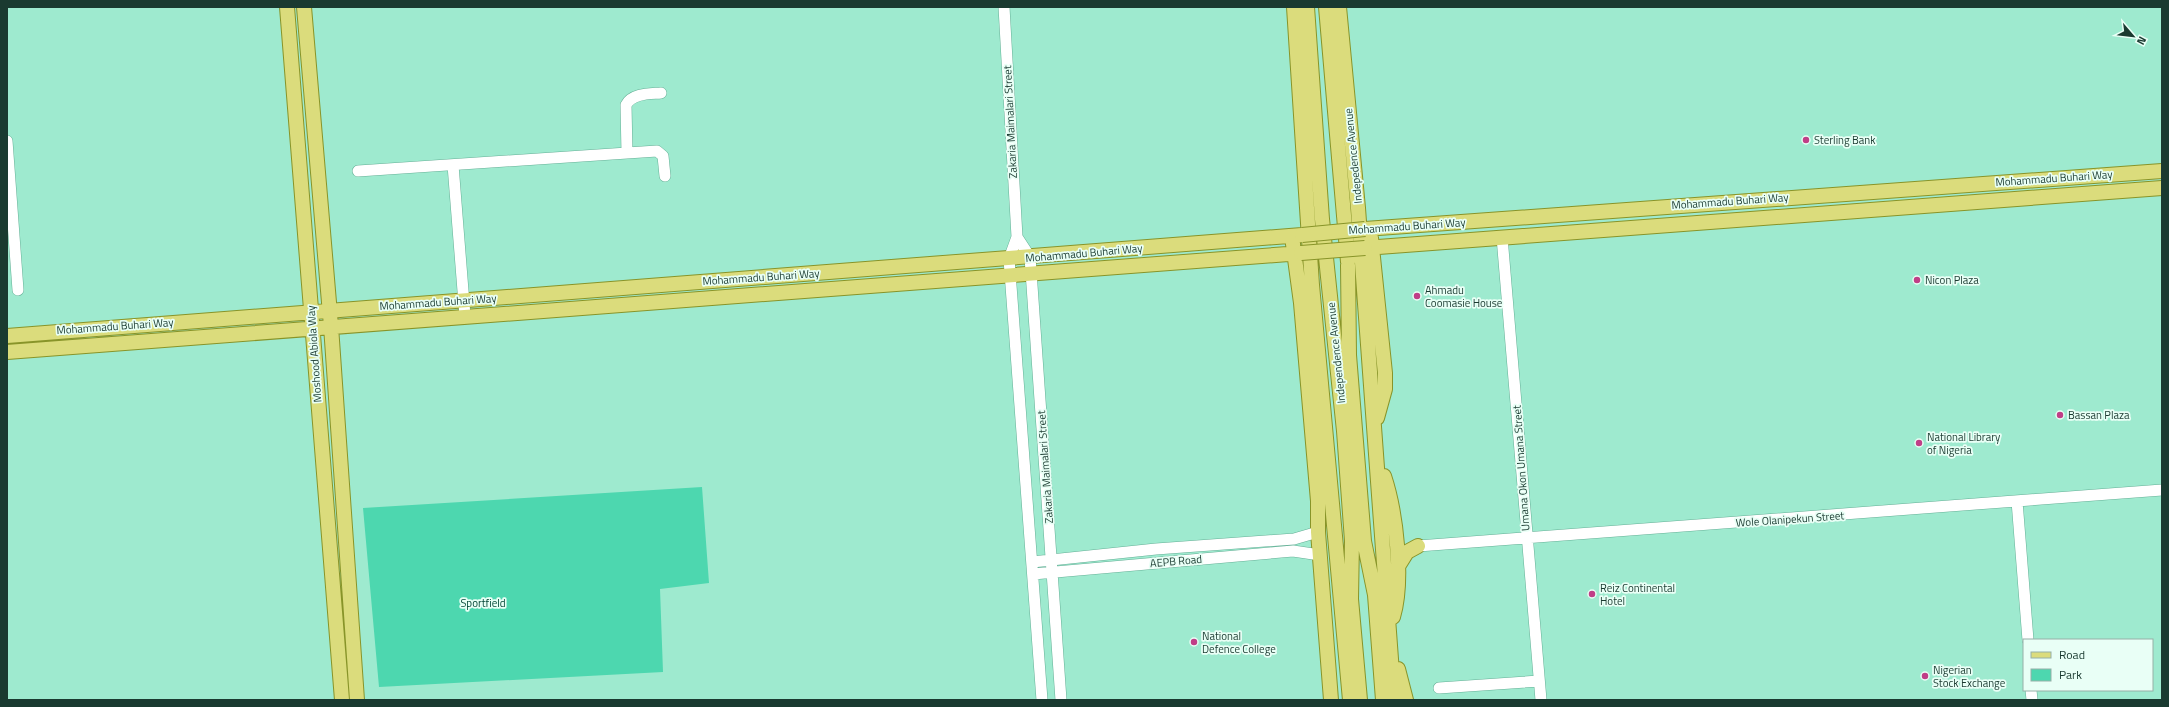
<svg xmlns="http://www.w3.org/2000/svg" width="2169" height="707" font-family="'Titillium Web',sans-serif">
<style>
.green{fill:#4dd7af}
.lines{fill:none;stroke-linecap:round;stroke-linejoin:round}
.minor-casing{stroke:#64b096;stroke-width:12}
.major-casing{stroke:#889429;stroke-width:16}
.minor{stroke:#fff;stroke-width:11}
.major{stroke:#dbdc7c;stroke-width:14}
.major-bridge-casing{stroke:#889429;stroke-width:16;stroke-linecap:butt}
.major-bridge{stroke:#dbdc7c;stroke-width:14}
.poi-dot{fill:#c03e87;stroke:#e9fff6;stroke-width:1.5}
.labels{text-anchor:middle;stroke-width:3.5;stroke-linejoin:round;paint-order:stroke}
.street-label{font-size:11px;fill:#1a3a30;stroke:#e9fff6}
.poi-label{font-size:11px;fill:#1a3a30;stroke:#e9fff6;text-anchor:start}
.park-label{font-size:11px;fill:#004635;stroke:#e9fff6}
</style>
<rect width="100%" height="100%" fill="#9eeacf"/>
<!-- green -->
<path class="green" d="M702,487L709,583L660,589L663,672L379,687L363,508Z"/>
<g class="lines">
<defs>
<path id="minor" d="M1004,7L1017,237L1009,259L1042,700
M7,141L18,290
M627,153L626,105C632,93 650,94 661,93
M453,165L465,316
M358,171L657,151L663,156L665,176
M1017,237L1030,257L1061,700
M1502,237L1541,700
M2017,501L2028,640
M1418,546L2162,490
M1032,562L1156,549L1294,539L1318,532
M1033,574L1293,551L1320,555
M1439,688L1539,681
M2031,690L2032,700"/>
<path id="major" d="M287,7L342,700
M304,7L331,326L357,700
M1294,7L1312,285L1350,700
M1307,7L1322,219L1344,431L1352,541L1351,599L1360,700
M1326,7L1348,262
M1339,7L1358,208L1394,700
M1365,229L2162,171
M1371,238L1385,373V389L1377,418
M1293,244L1301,303L1318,501V532L1331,700
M1365,248L2162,188
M1348,265L1349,355L1364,541L1375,595L1383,700
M7,336L1302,235
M7,352L1301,253
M1384,476C1396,512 1404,580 1393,617
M1397,568L1407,552L1418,546
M1398,669L1406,700"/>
</defs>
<!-- minor casing -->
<use href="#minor" class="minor-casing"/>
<!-- major casing -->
<use href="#major" class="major-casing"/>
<!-- minor -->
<use href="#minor" class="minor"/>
<!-- major -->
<use href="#major" class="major"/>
<defs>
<path id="major-bridge" d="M1302,235L1365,229
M1301,253L1365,248"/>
</defs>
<!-- major-bridge casing -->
<use href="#major-bridge" class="major-bridge-casing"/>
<!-- major-bridge -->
<use href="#major-bridge" class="major-bridge"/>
</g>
<!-- markers -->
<g class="poi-dot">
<circle cx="1806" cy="140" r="4"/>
<circle cx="1917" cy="280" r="4"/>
<circle cx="1417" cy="296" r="4"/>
<circle cx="2060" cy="415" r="4"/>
<circle cx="1919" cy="443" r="4"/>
<circle cx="1592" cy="594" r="4"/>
<circle cx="1194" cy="642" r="4"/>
<circle cx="1925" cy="676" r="4"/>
</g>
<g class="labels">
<!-- street labels -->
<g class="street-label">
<text transform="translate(1010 122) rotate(-93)" y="4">Zakaria Maimalari Street</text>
<text transform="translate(1353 156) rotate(-96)" y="4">Indepedence Avenue</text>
<text transform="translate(2054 178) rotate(-4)" y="4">Mohammadu Buhari Way</text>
<text transform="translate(1730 201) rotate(-4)" y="4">Mohammadu Buhari Way</text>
<text transform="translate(1407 226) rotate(-4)" y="4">Mohammadu Buhari Way</text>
<text transform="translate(1084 253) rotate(-5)" y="4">Mohammadu Buhari Way</text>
<text transform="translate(761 277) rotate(-4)" y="4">Mohammadu Buhari Way</text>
<text transform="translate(438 302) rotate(-4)" y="4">Mohammadu Buhari Way</text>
<text transform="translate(115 326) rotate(-4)" y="4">Mohammadu Buhari Way</text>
<text transform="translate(1336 353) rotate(-96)" y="4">Independence Avenue</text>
<text transform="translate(314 354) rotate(-94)" y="4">Moshood Abiola Way</text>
<text transform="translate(1045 467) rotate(-94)" y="4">Zakaria Maimalari Street</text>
<text transform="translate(1521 468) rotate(-94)" y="4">Umana Okon Umana Street</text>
<text transform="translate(1790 519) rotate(-4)" y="4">Wole Olanipekun Street</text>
<text transform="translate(1176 561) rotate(-5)" y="4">AEPB Road</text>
</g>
<!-- poi labels -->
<g class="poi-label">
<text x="1814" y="144">Sterling Bank</text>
<text x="1925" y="284">Nicon Plaza</text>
<text x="1425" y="294">Ahmadu<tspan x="1425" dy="13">Coomasie House</tspan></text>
<text x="2068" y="419">Bassan Plaza</text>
<text x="1927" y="441">National Library<tspan x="1927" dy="13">of Nigeria</tspan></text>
<text x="1600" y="592">Reiz Continental<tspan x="1600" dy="13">Hotel</tspan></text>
<text x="1202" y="640">National<tspan x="1202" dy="13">Defence College</tspan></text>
<text x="1933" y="674">Nigerian<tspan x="1933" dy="13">Stock Exchange</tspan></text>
</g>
<!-- park labels -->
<g class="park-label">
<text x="483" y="607">Sportfield</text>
</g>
</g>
<!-- border -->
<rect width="2169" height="707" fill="none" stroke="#1a3a30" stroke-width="16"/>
<!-- legend -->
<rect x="2023" y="639" width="130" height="52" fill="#e9fff6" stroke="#96b0a7"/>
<rect x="2031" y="652" width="20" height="6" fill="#dbdc7c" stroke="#96b0a7"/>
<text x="2059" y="659" font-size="12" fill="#1a3a30">Road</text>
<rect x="2031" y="669" width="20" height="12" fill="#4dd7af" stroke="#96b0a7"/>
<text x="2059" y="679" font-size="12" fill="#1a3a30">Park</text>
<!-- north arrow -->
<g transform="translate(2133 36) rotate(118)" stroke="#e9fff6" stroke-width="3" paint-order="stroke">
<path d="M0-3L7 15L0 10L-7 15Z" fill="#1a3a30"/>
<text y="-6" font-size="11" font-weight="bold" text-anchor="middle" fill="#1a3a30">N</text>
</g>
</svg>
